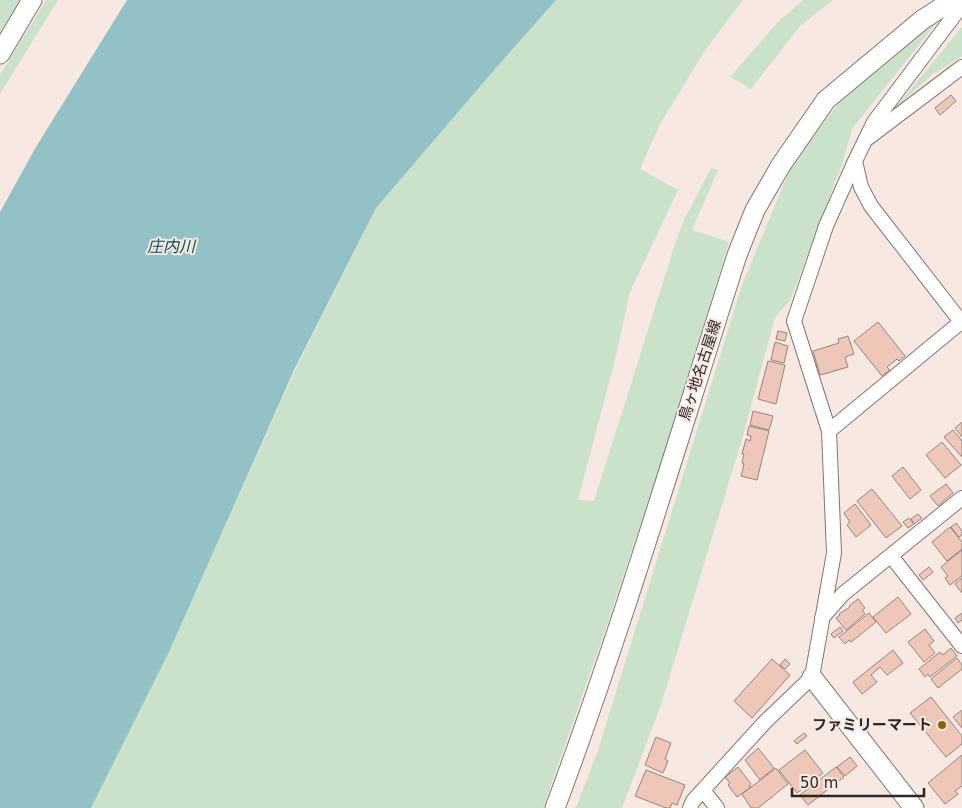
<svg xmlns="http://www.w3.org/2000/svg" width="962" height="808" font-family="'DejaVu Sans','Noto Sans JP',sans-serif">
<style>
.green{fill:#cbe2ca}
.water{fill:#92c2c5}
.building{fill:#efc7b8;stroke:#938580}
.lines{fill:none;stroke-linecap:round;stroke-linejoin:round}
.street-casing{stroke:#837671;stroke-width:16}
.secondary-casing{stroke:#837671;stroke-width:21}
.street{stroke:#fff;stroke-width:14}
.secondary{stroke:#fff;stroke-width:19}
.poi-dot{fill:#816600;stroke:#f7e8e2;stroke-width:2}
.labels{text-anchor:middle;stroke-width:4;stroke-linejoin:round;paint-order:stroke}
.street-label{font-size:15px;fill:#2c2725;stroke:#f7e8e2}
.poi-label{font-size:15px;font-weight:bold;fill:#2c2725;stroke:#f7e8e2;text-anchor:end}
.water-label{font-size:16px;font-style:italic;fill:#024d51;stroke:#f7e8e2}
</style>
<rect width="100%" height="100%" fill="#f7e8e2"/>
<!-- green -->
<path class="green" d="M0,0H21L0,34Z
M46,0H58L0,94V75Z
M556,0H743L706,49L660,124L640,169L678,190L630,292L615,360L578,500L594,501L676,241L684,220L711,168L718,170L692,230L729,242L666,447L607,625L543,808H91L169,652L296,368L376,208L495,69Z
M803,0H833L800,26L751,89L730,77L778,22Z
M942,16L852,129L842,164L790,301L775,317L743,436L661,705L622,808H576L598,750L742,285L793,162L839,103L898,49Z
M962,27V56L933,74L896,107Z"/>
<!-- water -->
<path class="water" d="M127,0H556L495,69L376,208L295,368L169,652L91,808H0V212L36,147Z"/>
<!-- building -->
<path class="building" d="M951,95L956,101L940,115L935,108Z
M878,322L905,356L899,361L897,359L887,367L890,370L882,376L854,341Z
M778,331L787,333L785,341L776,339Z
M848,336L854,354L845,357L848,367L820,375L813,351L839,343L838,339Z
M775,342L788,346L784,363L771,360Z
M768,361L785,365L776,404L758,399Z
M753,411L773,416L769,430L750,425Z
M962,422V437L955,428Z
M749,426L769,431L757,480L741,476L744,464L742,463L744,454H742L746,439L750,441L751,436L747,435Z
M953,430L962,441V457L944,437Z
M942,442L961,465L945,478L926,455Z
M903,467L921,490L910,499L892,476Z
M946,484L953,493L938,506L930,496Z
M872,489L902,526L886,538L857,501Z
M855,504L871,525L856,537L847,525L850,522L844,513Z
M918,514L922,518L914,524L911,519Z
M909,518L914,524L908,528L903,522Z
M956,523L962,531V535L959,537L951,527Z
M950,527L962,542V549L947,561L932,542Z
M962,550V576L950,585L945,578L948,576L941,567Z
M929,567L933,572L923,580L919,575Z
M962,578V593L955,584Z
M898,597L911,614L886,633L873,617Z
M858,599L865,608L862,610L865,614L846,630L836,618L840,615L839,614L850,607L849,606Z
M869,613L876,622L851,642L849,640L845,644L839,637Z
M962,613V620L958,623L955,618Z
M840,627L843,631L834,638L831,634Z
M925,629L934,641L929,645L935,653L924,662L908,642Z
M951,648L957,656L930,677L928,674L925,677L919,669L940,652L943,655Z
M893,650L903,663L887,675L880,667L871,675L877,682L862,694L853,682Z
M957,658L962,665V669L938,688L931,679Z
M772,659L790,675L752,718L734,701Z
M785,659L790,664L785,669L780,665Z
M931,697L962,736V744L946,757L910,713Z
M962,710V728L953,717Z
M804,733L807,736L797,744L794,741Z
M656,737L671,743L665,759L668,761L663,773L645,765Z
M758,748L774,768L760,780L745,760Z
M805,750L823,773L797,793L779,770Z
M962,755V786L955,791L958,794L945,804L928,783Z
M850,757L857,766L845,776L837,767Z
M738,767L751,784L749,786L751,787L737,797L728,785L730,783L725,777Z
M836,767L844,777L808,805L800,795Z
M776,768L788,784L758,808H751L742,794Z
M646,770L685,785L677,805L672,803L670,808H666L635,796Z"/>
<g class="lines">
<defs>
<path id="street" d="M962,5L874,122L855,161L861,187L871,206L962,323
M868,138L962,67
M829,431L961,322
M891,556L962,646
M822,618L843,594L962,498
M703,790L717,808
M690,808L693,801L703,790L765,722L812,677L834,553L829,431L794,321L826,226L855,161"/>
<path id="secondary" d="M0,54L32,0
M812,677L914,808
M555,808C623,626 678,439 737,255L755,210L781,165L826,100L922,20L953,0"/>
</defs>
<!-- street casing -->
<use href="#street" class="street-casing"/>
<!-- secondary casing -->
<use href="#secondary" class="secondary-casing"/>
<!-- street -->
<use href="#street" class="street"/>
<!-- secondary -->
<use href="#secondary" class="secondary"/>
</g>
<!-- markers -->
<circle class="poi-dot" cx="942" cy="725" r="5"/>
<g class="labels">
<!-- street labels -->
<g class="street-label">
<text transform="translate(700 370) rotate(-72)" y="5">鳥ヶ地名古屋線</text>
</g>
<!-- poi labels -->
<g class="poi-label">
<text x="932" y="730">ファミリーマート</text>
</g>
<!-- water labels -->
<g class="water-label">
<text x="171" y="252">庄内川</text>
</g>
</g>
<!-- scale -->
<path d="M792 788v8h132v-8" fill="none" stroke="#2c2725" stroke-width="2.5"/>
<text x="800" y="788" font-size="15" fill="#2c2725" stroke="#f7e8e2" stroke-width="4" paint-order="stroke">50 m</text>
</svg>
